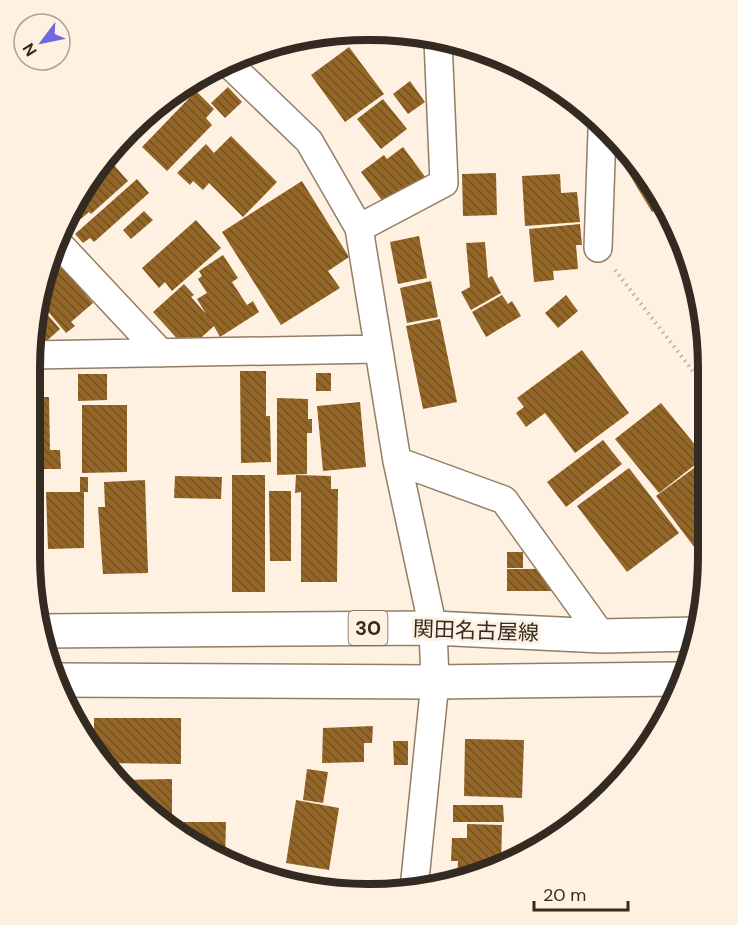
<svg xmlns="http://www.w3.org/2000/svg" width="738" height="925" font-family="'DM Sans','Noto Sans JP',sans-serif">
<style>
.building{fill:url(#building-back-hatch)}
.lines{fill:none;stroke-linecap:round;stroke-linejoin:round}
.minor-casing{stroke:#927e67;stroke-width:30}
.primary-casing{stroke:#927e67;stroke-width:36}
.path{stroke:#bdb1a3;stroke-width:4;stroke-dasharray:1.5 4.5;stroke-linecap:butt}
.minor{stroke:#fff;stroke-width:27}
.primary{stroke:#fff;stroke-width:33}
.labels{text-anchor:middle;stroke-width:6;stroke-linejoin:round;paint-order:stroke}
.shield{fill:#fef1e1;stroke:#70665b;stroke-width:1.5}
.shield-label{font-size:20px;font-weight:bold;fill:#332b21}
.street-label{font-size:21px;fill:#332b21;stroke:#fef1e1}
.rim{fill:none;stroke:#332b21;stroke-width:8}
</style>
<defs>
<pattern id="building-back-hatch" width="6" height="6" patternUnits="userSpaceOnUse" patternTransform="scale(1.5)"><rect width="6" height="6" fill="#946728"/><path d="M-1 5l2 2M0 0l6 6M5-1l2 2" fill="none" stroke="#735020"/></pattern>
</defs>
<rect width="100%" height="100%" fill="#fef1e1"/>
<!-- building -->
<path class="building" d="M349,47L384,94L345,122L311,75Z
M410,81L425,102L408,114L393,94Z
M228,87L242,102L225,118L211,103Z
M196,91L214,109L206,118L212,125L167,171L142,147Z
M177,94L149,128L143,122Z
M383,99L407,129L381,149L357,119Z
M231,136L277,182L243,217L209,183L203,190L193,181L190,185L177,173L206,144L214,153Z
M403,147L426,178L386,206L361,172L384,155L387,159Z
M621,152L663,200L667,211L659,216L655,210L652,212L617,154Z
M113,164L128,181L91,214L89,212L69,229L67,227L94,180Z
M496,173L497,215L463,216L462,174Z
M560,174L561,193L577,192L580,222L525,226L522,176Z
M137,179L149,193L94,242L90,238L83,243L75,234Z
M302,181L349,257L328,271L340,288L281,325L222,232Z
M144,211L153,220L131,239L123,230Z
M196,220L221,248L172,291L165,282L159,288L142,268Z
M580,224L582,245H576L578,269L553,271L554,280L534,282L529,229Z
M419,236L427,278L398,284L390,242Z
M485,242L488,278L492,276L501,293L471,310L461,292L470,287L466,243Z
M223,255L238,278L232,282L247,305L253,301L259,312L220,337L214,326L194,344L188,337L181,343L153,312L184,284L194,295L191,297L206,314L197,299L207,293L198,279L202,276L199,271Z
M62,266L93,303L71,322L75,326L66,333L40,302L44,282Z
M431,281L438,317L407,323L400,288Z
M502,295L508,304L512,301L521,316L486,337L472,312Z
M566,295L578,311L558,328L545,313Z
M39,305L60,329L41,346L35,338L32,341Z
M440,319L457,402L423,409L406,326Z
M582,350L629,413L575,453L545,413L526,427L516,413L524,407L517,398Z
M240,371H266V416H270L271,462L241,463Z
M316,373H331V391H316Z
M78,374H107V400L78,401Z
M31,397H49L50,450H60L61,469H30Z
M277,398L308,399V419H312V433H307V474L277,475Z
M360,402L366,467L323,471L317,406Z
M661,403L705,457L659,493L615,439Z
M82,405H127V472L82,473Z
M603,440L622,464L566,507L547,482Z
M705,460V468L703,559L656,496Z
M629,468L679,533L627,572L577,506Z
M232,475H265V592H232Z
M296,475L331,476V489H338L337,582H301V492L295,493Z
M175,476L222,477L221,499L174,498Z
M80,477H88V492H84V548L48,549L46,492H80Z
M145,480L148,573L103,574L98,507H105L104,482Z
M269,491H291V561H270Z
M30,492H36V570H32L30,556Z
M507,552H523V568H507Z
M507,569H548L552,573V591H507Z
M94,718H181V764L104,763L94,749Z
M373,726L372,743H364V762L322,763L323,728Z
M465,739L524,740L522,798L464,796Z
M393,741H408V765H394Z
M307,769L328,772L323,803L303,800Z
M172,779V817H157L129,795L117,780Z
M296,800L339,808L329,870L286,863Z
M453,805H503L504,822H453Z
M569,811L586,812V815L556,837V822L567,821Z
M163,822H226L225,860L199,849Z
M467,824L502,825L501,865L457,883L458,861H451L452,838H467Z
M333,881V890L286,884V883Z"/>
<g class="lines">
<defs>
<path id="minor" d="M230,65L309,141L359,228L397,461L433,628L435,682L414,889
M359,228L444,183L438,40
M58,243L161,353
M598,248L602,131
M31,355L378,349
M397,461L504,500L602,636"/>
<path id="primary" d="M40,631L433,628L602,636L696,634
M57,680L435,682L678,679"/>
</defs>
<!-- minor casing -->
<use href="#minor" class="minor-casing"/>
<!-- primary casing -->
<use href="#primary" class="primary-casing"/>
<!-- path -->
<path class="path" d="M615,270L706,388"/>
<!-- minor -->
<use href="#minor" class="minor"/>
<!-- primary -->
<use href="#primary" class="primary"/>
</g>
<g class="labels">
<!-- shield labels -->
<rect class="shield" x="348.5" y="611" width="39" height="34" rx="4.5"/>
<g class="shield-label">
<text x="368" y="635">30</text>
</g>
<!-- street labels -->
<g class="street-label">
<text transform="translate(476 631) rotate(2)" y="7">関田名古屋線</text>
</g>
</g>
<!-- crop -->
<path d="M0 0H738V925H0ZM368 40H370A328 328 0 0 1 698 368V556A328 328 0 0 1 370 884H368A328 328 0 0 1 40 556V368A328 328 0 0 1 368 40Z" fill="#fef1e1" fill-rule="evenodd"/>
<path class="rim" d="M368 40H370A328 328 0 0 1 698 368V556A328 328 0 0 1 370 884H368A328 328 0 0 1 40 556V368A328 328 0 0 1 368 40Z"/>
<!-- north arrow -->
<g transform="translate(42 42) rotate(238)"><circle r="28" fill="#fef1e1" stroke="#ada294" stroke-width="1.5"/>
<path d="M0-4.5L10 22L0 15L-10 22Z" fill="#7067e2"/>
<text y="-9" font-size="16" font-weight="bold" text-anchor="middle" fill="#332b21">N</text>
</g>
<!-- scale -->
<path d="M534 901v9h94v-9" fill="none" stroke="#332b21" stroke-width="3"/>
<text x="543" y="901" font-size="18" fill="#332b21" stroke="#fef1e1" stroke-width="4.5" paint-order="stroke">20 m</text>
</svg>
